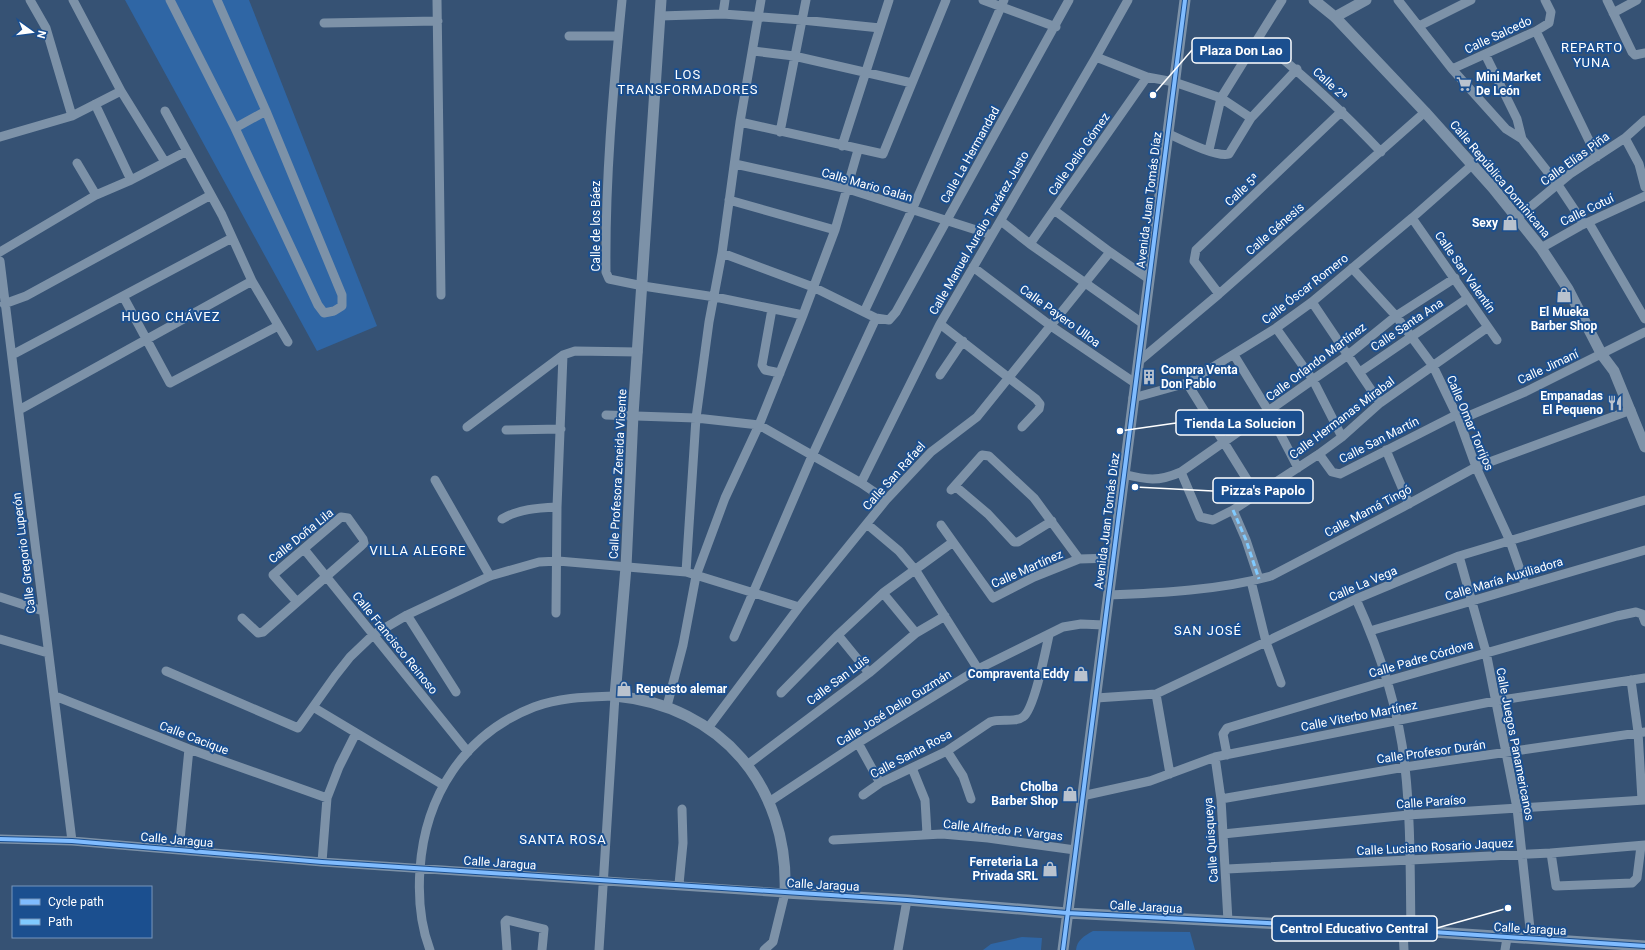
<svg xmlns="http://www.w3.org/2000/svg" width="1645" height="950" font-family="Roboto,sans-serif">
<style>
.green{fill:#2f66a5}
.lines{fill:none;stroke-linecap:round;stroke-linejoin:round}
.minor{stroke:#7d92a8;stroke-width:9}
.tertiary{stroke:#7d92a8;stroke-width:11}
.quiet{stroke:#80caff;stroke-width:3;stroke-dasharray:6 3;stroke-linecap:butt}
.cycleway-casing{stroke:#1b4f8f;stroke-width:6}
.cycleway{stroke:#80bcff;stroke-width:4}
.labels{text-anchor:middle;stroke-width:4;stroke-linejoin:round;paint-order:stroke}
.street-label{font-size:12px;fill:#fff;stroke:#1b4f8f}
.poi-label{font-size:12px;font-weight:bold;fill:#fff;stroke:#1b4f8f;text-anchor:end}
.neighbourhood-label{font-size:13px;letter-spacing:1px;fill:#fff;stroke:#1b4f8f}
.leader{fill:none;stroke:#fff;stroke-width:1.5}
.callout-dot{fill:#fff;stroke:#1b4f8f;stroke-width:1.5}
.callout{fill:#1b4f8f;stroke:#fff;stroke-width:1.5}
.callout-label{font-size:13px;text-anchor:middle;font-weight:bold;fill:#fff}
</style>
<rect width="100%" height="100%" fill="#365274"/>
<!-- green -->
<path class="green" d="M125,0H249L377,326L317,351Z
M1093,931L1190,932L1195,950H1076C1077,940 1084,936 1093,931Z
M1022,937L1042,938L1041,950H983L991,944Z"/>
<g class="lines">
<!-- minor -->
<path class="minor" d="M30,0L46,28L72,116
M73,0L121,91L165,162
M170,0L235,128L318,305L324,313L334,311L342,306V295L266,111L217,0
M437,0L441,295
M622,0C613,91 605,181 606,272L609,279L643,286L715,297L803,315
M983,0L1056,27
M1398,0L1452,69L1506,129L1522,139L1558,185L1584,224
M1607,0L1632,52L1635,55L1645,53
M1613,13L1637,0
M723,14L725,0
M660,16L723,14L802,20L880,28
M324,23L438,21
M1419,26L1471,0
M1536,31L1597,157
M569,36H618
M1258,39C1303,74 1342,111 1381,152
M753,51L794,56L912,83
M1485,54L1517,119L1522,139
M1096,57L1147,77L1174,82L1221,98L1251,118
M1452,69L1536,31L1549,23L1551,12L1545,0
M95,104L131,180
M165,111L222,215L252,281L288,342
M740,122L883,154L946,0
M235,128L266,111
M780,132L806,0
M1167,133C1180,139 1217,158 1229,154L1251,118L1297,69
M0,137L72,116L121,91
M1625,138L1639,164L1645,187
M842,146L889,0
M1209,150L1221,98L1282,0
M77,163L96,195
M735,164L848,189L992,235
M729,200L835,230
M1054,210L1110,252L1149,279
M1518,217L1570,174L1625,138L1645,120
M1412,218L1497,340
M1001,221L1030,244L1142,323
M1589,223L1645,319
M1030,244L1147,77
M1541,248L1580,226L1645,196
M0,252L96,195L131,180L187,151
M722,253L813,287L876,318L889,320L896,312L1069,0
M0,261L72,841
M973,267L1051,326L1135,383
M1352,268L1396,316L1433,366L1459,420L1476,467L1510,541L1525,584
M1219,294L1194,261L1196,250L1342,111
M123,296L170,383L278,326
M1312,302L1380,403
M4,304L26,296L211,195
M772,309L762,365L765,370L780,373
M865,310L912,210L1004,0
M940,324L1036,399L1040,404L1039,409L1022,427
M1276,328L1313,380L1342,437
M12,355L232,238
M1234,355L1269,412L1298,468
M1138,362L1219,294L1425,112
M1360,372L1468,298
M940,375L963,341
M1187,383L1256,494
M1133,398L1187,383L1276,328L1312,302L1412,218L1472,165
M19,410L252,281
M606,415L696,418L759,425L861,483L886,500
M1459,420L1525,392L1645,332
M467,427L563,355L575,351L638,352
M506,430L561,429
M1386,450L1409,504
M1319,454L1332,472L1340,474L1456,415
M1181,472L1200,517L1213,520L1233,510L1319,454L1342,437L1380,403L1488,327
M1123,474C1147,480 1158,482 1181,472L1348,355L1396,316L1455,278
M435,480L490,576
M861,483L940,324L1096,57L1128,0
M955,486L988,514L1014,542H1018L1052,521
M951,490L982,455L989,456L1034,498L1079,559
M1233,510L1246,540L1259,579
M502,519C519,509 537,508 557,507
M867,524L899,551L916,571L978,669
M941,525L993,598L1034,577L1079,559L1113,558
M304,549L468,752
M1459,556L1486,652L1517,808L1531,938
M686,572L696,418L709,322L722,253L740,122L761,0
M1251,581L1266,642L1281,683
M883,593L916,633
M1108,595C1162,593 1219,590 1271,576L1403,507L1476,467L1631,410
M0,597L43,611
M1356,599C1380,652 1399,710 1405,767C1411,821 1410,877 1411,931
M556,613L557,507L563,355
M407,615L456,692
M242,618L258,633L263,632L361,546L364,543L363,539L348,518L341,517L273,575L297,602
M1370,631L1645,550
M838,635L869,673
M734,637L812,456L876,318
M0,639L48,653
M166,671L298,728L335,676L350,657L373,635L407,615L490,576L539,562L558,561L686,572L799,607
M1631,680L1638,732L1642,800
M781,693L838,635L883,593L953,542
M1156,694L1170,774
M55,696L189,749L327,798
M1096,698L1156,694L1356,599L1459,556L1645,500
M667,706L683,645L696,576L725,498L759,425L803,315L835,230L858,150
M313,707L443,785
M708,728L799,607L886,500L931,452L977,417L1110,252
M858,743L880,783
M947,751L963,776L971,799
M1227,755L1223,734L1227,728L1387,681L1617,616L1636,612L1642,614L1645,622
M1215,757L1221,799L1228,921
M747,765L869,673L916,633L945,616
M912,768L925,800L927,834
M863,795L880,783L947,751L990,722C1000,718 1015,723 1023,717C1034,710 1046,649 1049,635
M1082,796L1150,781L1215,757L1495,701L1645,678
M1221,799L1405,767L1645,732
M769,802L858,743L978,669L1063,627L1081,624L1104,625
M1223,834L1408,815L1645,800
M0,839L72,841L322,862L785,893L773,942L764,950
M833,840L942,834L988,838L1075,850
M179,850L189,749
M1551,853L1556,886L1632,883L1637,878L1641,846
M322,862L327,798L339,767L356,733
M1227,869L1551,853L1645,845
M679,884L683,843L682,809
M1403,930L1404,950
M430,950C420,924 418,897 420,869C425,796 464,734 534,707C561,697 587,697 615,696L599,950
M507,950L505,922L507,920L544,929L542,950
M898,950L907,900
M1505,950L1507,938"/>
<!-- tertiary -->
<path class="tertiary" d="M661,0L633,415L626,567L615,696C722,706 789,787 785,893L907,900L1067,913L1403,930L1645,946
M1314,0L1335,17L1425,112L1493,188L1541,248L1568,289L1602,355L1614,371L1645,447
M1335,17L1366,0
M1063,950L1185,0"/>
<!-- quiet -->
<path class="quiet" d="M1233,510L1246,540L1259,579"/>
<defs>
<path id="cycleway" d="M0,839L72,841L322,862L907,900L1067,913L1403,930L1645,946
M1063,950L1185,0"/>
</defs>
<!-- cycleway casing -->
<use href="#cycleway" class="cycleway-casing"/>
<!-- cycleway -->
<use href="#cycleway" class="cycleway"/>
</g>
<!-- icons -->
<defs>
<symbol id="supermarket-bare" viewBox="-9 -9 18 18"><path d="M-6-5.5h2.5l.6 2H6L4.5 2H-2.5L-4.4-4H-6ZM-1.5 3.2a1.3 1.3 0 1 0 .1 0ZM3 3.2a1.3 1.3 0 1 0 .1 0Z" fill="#b9c2ce" stroke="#1b4f8f" stroke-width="2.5" paint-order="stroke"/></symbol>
<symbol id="shop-bare" viewBox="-9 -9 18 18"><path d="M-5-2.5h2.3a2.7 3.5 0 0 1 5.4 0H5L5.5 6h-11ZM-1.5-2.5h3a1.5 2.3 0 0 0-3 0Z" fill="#b9c2ce" stroke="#1b4f8f" stroke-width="2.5" paint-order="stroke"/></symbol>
<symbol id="building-bare" viewBox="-9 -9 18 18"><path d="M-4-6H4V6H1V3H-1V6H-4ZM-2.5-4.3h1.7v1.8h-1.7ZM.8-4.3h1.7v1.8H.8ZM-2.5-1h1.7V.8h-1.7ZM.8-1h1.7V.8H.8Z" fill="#b9c2ce" stroke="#1b4f8f" stroke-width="2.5" paint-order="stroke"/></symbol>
<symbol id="restaurant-bare" viewBox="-9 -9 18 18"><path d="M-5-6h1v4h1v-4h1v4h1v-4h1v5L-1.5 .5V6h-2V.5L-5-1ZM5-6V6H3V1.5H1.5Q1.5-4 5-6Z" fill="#b9c2ce" stroke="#1b4f8f" stroke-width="2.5" paint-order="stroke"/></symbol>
</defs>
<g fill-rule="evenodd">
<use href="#supermarket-bare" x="1453" y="73" width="22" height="22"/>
<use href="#shop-bare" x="1499" y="212" width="22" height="22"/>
<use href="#shop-bare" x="1553" y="284" width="22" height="22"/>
<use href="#building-bare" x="1138" y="366" width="22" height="22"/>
<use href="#restaurant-bare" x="1604" y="392" width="22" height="22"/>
<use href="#shop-bare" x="1070" y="663" width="22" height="22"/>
<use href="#shop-bare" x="613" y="678" width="22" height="22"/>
<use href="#shop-bare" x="1059" y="783" width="22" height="22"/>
<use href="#shop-bare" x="1039" y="858" width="22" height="22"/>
</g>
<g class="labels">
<!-- street labels -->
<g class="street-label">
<text transform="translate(1498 35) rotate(-25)" y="4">Calle Salcedo</text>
<text transform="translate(1330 84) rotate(43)" y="4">Calle 2ª</text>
<text transform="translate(1079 154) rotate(-55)" y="4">Calle Delio Gómez</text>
<text transform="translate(970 155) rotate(-61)" y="4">Calle La Hermandad</text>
<text transform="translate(1575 159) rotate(-36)" y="4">Calle Elías Piña</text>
<text transform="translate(1500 179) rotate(50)" y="4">Calle República Dominicana</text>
<text transform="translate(867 185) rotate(16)" y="4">Calle Mario Galán</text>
<text transform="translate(1242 190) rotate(-43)" y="4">Calle 5ª</text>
<text transform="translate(1149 200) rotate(-83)" y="4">Avenida Juan Tomás Díaz</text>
<text transform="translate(1587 210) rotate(-26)" y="4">Calle Cotuí</text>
<text transform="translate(596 226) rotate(-90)" y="4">Calle de los Báez</text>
<text transform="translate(1275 229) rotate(-41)" y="4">Calle Génesis</text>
<text transform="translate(979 233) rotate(-60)" y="4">Calle Manuel Aurelio Tavárez Justo</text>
<text transform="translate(1465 272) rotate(55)" y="4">Calle San Valentín</text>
<text transform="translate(1305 289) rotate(-38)" y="4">Calle Óscar Romero</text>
<text transform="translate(1060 316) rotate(36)" y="4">Calle Payero Ulloa</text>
<text transform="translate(1407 325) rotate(-34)" y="4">Calle Santa Ana</text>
<text transform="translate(1316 362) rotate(-37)" y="4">Calle Orlando Martínez</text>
<text transform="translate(1548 367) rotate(-25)" y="4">Calle Jimaní</text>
<text transform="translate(1342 418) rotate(-37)" y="4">Calle Hermanas Mirabal</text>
<text transform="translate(1470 423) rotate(67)" y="4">Calle Omar Torrijos</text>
<text transform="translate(1379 440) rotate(-27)" y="4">Calle San Martín</text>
<text transform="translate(618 474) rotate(-87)" y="4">Calle Profesora Zeneida Vicente</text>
<text transform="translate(894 476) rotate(-48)" y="4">Calle San Rafael</text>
<text transform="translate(1368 511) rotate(-28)" y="4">Calle Mamá Tingó</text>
<text transform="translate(1107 521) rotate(-83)" y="4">Avenida Juan Tomás Díaz</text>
<text transform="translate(301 536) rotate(-39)" y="4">Calle Doña Lila</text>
<text transform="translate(24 553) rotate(-97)" y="4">Calle Gregorio Luperón</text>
<text transform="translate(1027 569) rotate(-24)" y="4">Calle Martínez</text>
<text transform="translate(1504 579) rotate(-17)" y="4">Calle María Auxiliadora</text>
<text transform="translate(1363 584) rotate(-23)" y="4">Calle La Vega</text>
<text transform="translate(395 643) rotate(51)" y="4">Calle Francisco Reinoso</text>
<text transform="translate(1421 659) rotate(-16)" y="4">Calle Padre Córdova</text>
<text transform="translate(838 680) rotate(-37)" y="4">Calle San Luis</text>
<text transform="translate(894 708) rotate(-32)" y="4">Calle José Delio Guzmán</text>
<text transform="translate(1359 716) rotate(-11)" y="4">Calle Viterbo Martínez</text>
<text transform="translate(194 738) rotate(21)" y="4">Calle Cacique</text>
<text transform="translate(1515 744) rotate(79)" y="4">Calle Juegos Panamericanos</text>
<text transform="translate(1431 752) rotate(-8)" y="4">Calle Profesor Durán</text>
<text transform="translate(911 754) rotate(-28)" y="4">Calle Santa Rosa</text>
<text transform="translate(1431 802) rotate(-4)" y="4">Calle Paraíso</text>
<text transform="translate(1003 830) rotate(6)" y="4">Calle Alfredo P. Vargas</text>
<text transform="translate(177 840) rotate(5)" y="4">Calle Jaragua</text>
<text transform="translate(1211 840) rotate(-94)" y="4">Calle Quisqueya</text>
<text transform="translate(1435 847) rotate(-3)" y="4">Calle Luciano Rosario Jaquez</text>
<text transform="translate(500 863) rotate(4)" y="4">Calle Jaragua</text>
<text transform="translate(823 885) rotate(3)" y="4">Calle Jaragua</text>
<text transform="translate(1146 907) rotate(3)" y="4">Calle Jaragua</text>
<text transform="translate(1530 929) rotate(3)" y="4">Calle Jaragua</text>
</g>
<!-- poi labels -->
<g class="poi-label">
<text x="1476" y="81" text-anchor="start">Mini Market<tspan x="1476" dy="14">De León</tspan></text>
<text x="1498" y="227">Sexy</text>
<text x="1564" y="316" text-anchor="middle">El Mueka<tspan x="1564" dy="14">Barber Shop</tspan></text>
<text x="1161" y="374" text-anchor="start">Compra Venta<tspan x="1161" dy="14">Don Pablo</tspan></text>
<text x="1603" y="400">Empanadas<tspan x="1603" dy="14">El Pequeno</tspan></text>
<text x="1069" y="678">Compraventa Eddy</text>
<text x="636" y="693" text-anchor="start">Repuesto alemar</text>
<text x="1058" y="791">Cholba<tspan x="1058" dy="14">Barber Shop</tspan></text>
<text x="1038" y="866">Ferreteria La<tspan x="1038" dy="14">Privada SRL</tspan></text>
</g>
<!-- neighbourhood labels -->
<g class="neighbourhood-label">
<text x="1592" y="52">REPARTO<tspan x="1592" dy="15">YUNA</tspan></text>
<text x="688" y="79">LOS<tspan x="688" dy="15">TRANSFORMADORES</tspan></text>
<text x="171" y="321">HUGO CHÁVEZ</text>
<text x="418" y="555">VILLA ALEGRE</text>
<text x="1208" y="635">SAN JOSÉ</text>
<text x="563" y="844">SANTA ROSA</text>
</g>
</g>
<!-- callouts -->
<path class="leader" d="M1153 95L1192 50M1120 431L1176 423M1135 487L1213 491M1508 908L1437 928"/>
<g class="callout-dot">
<circle cx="1153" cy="95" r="4"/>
<circle cx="1120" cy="431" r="4"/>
<circle cx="1135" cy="487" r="4"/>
<circle cx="1508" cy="908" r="4"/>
</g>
<g class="callout">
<rect x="1192" y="38" width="99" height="25" rx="4"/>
<rect x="1176" y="410" width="127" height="25" rx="4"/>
<rect x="1213" y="478" width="100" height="25" rx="4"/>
<rect x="1272" y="916" width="165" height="25" rx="4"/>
</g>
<g class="callout-label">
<text x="1241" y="55">Plaza Don Lao</text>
<text x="1240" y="428">Tienda La Solucion</text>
<text x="1263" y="495">Pizza's Papolo</text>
<text x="1354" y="933">Centrol Educativo Central</text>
</g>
<!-- legend -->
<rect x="12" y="886" width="140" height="52" fill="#1b4f8f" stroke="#7695bc"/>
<rect x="20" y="899" width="20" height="6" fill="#80bcff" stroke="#7695bc"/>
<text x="48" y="906" font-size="12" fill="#ffffff">Cycle path</text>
<rect x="20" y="919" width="20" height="6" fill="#80caff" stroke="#7695bc"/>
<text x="48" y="926" font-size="12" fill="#ffffff">Path</text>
<!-- north arrow -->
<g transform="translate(32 32) rotate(104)" stroke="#1b4f8f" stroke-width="3" paint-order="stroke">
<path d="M0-3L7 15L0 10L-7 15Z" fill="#ffffff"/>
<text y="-6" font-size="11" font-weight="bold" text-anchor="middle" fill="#ffffff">N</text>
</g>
</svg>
